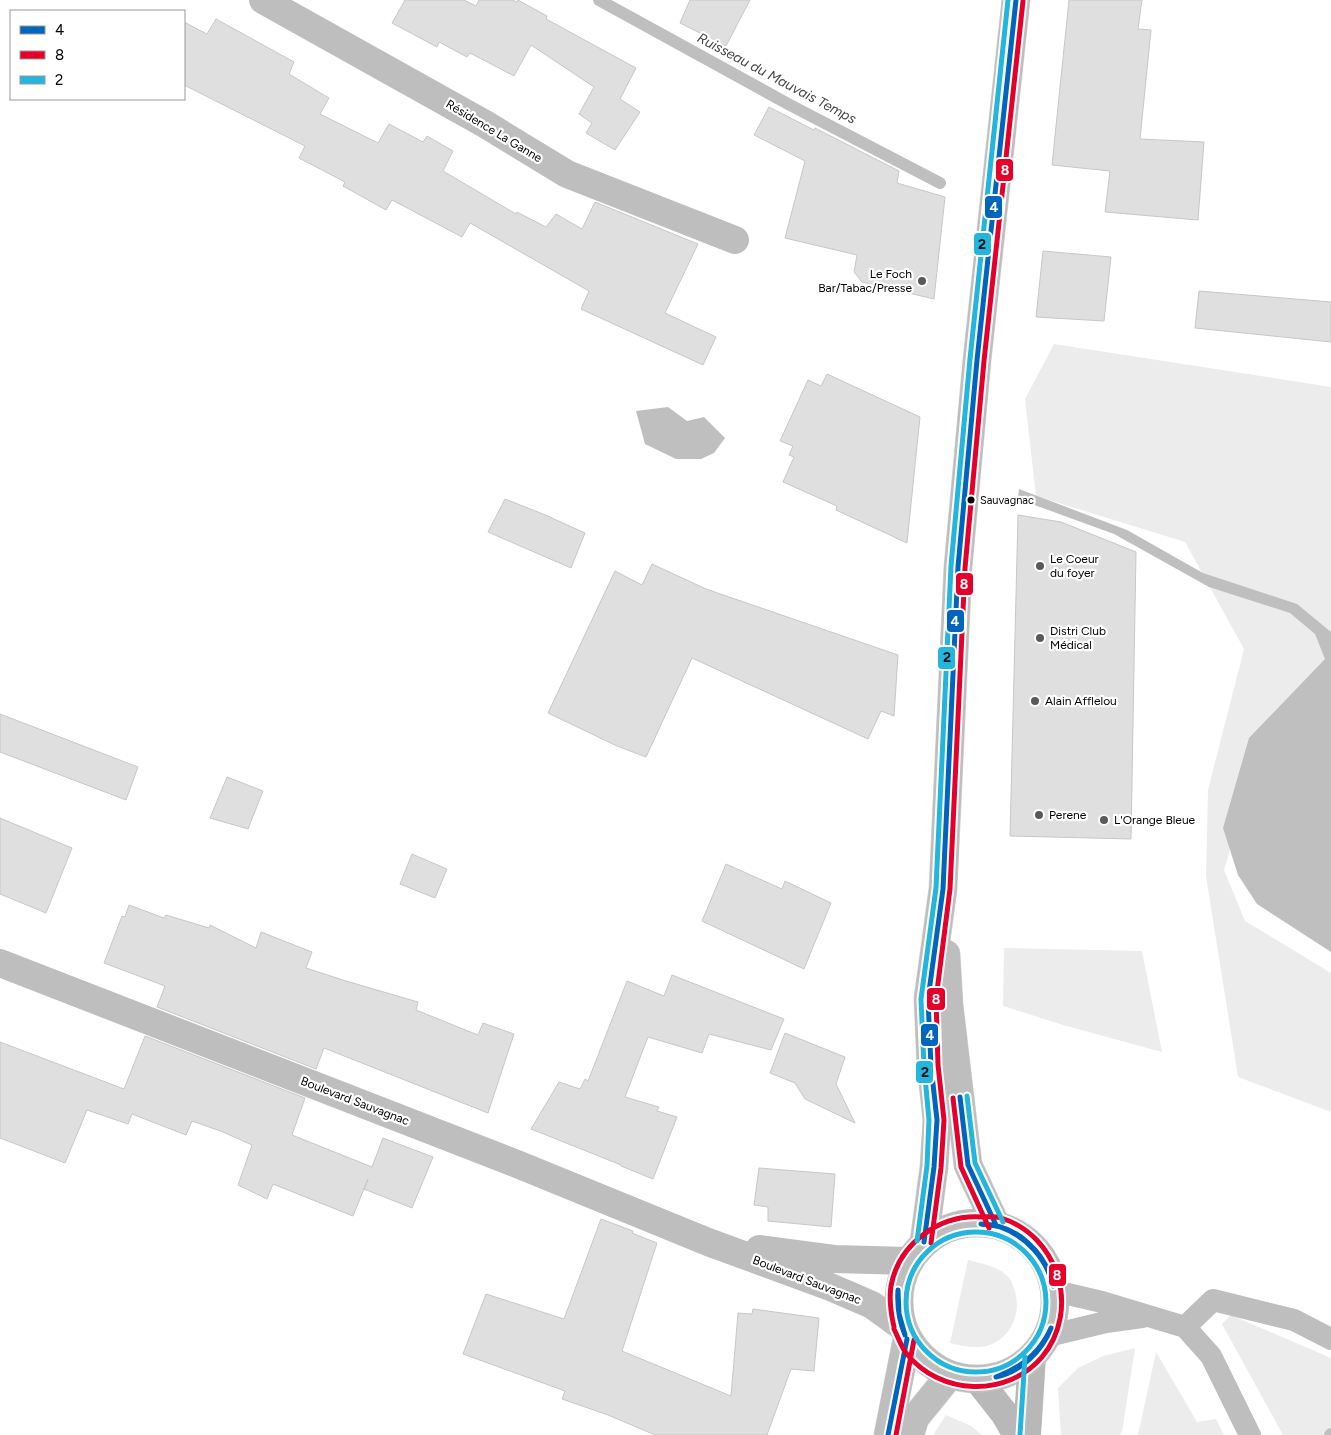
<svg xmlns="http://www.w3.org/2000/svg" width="1331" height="1435" font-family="Figtree,sans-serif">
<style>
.green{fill:#ececec}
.water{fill:#bfbfbf}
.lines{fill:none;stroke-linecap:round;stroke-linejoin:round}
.stream{stroke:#bfbfbf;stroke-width:12}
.building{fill:#dfdfdf;stroke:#c7c7c7}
.primary-casing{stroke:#dbdbdb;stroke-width:29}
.lane{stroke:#bebebe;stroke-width:22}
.street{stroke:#bebebe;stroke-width:28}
.secondary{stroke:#b8b8b8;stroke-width:28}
.primary{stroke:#bebebe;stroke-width:28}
.bus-1-casing{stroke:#fff;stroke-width:9}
.bus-2-casing{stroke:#fff;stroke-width:9}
.bus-3-casing{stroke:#fff;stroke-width:9}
.bus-1{stroke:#0065bd;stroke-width:5}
.bus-2{stroke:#e4002b;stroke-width:5}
.bus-3{stroke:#23b5dc;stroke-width:5}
.poi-dot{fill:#595959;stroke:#fff;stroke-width:2}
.bus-dot{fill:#000;stroke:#fff;stroke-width:2}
.labels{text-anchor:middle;stroke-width:4.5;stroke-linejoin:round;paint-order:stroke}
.bus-label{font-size:11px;fill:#000;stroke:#fff;text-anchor:start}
.street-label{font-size:12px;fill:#000;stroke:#fff}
.poi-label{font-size:12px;fill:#000;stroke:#fff;text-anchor:start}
.water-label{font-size:14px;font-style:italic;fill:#444;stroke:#fff}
.line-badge{stroke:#fff;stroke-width:2}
.badge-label{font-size:14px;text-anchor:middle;font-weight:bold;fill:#fff}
.pale-badge-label{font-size:14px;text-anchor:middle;font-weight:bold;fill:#111}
</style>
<rect width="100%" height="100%" fill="#fff"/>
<!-- green -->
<path class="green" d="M1054,344L1331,387V653L1264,734L1224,870L1245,921L1331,973V1112L1238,1077L1206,876L1208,790L1244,649L1185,542L1036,496L1025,399Z
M1004,948L1142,951L1162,1052L1063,1025L1003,1006Z
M968,1260C982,1264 1000,1266 1010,1279C1012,1281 1013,1286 1014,1289C1022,1310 1013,1335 992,1344C978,1350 964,1346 950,1343Z
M1231,1315L1331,1358V1435H1283L1222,1324Z
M1135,1348L1122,1432L1119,1435H1061L1058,1388L1078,1368L1103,1356Z
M1156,1352L1197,1422L1216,1419L1224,1435H1138Z
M946,1415L971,1426L982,1435H933Z"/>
<!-- water -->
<path class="water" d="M668,407L687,421L704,417L725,438L714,453L701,459H676L645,444L636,411Z
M1019,489L1127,530L1203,573L1297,604L1331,632V952L1257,904L1238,875L1223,828L1249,738L1325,659L1315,634L1290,613L1209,587L1114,534L1018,499Z"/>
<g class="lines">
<!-- stream -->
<path class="stream" d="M599,0L790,105L940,183
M1330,1435L1331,1434"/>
</g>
<!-- building -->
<path class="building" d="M405,0H464L476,6L479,0H512L517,2L518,0L547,16L546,19L636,68L620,99L640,112L615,150L586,133L592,123L579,114L594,87L531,45L514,76L470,53L467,57L439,42L437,47L392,23Z
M690,0H750L726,46L680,23Z
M1069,0H1142L1138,29L1151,30L1140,139L1204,142L1198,220L1105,212L1110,171L1052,165Z
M216,19L294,62L289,74L329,98L320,114L378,143L389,124L423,142L427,136L453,151L443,171L516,214L517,212L546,227L556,214L582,229L595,202L698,244L665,313L716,337L703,365L581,309L589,291L470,223L462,237L392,200L386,210L343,186L345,182L299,158L305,146L184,85V22L207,34Z
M769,107L814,130L815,128L899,171L897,183L945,197L934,299L862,282L854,272L857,255L785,238L805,161L754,135Z
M1043,251L1111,257L1104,321L1036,317Z
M1199,291L1331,302V342L1195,328Z
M827,374L920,417L907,543L836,510L837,506L783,482L794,457L789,455L793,446L780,441L808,380L821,386Z
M505,499L543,514L585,533L571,568L488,532Z
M1018,515L1061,522L1136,552L1131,839L1010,836Z
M652,564L706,589L898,655L894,716L881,711L868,739L692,658L646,757L617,746L548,713L615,571L642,585Z
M0,714L138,767L126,800L0,752Z
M227,777L263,791L248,829L210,818Z
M0,818L72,848L46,913L0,894Z
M412,854L447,869L435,898L400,884Z
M726,864L782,889L785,881L831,903L804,969L702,921Z
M129,905L164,918L166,915L209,928L210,925L256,948L261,932L312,952L306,968L346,981L418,1002L416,1010L478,1035L483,1023L514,1034L488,1113L324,1048L316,1069L157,1007L165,986L104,963L122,916L125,917Z
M672,975L784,1019L771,1050L709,1034L702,1053L648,1037L625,1097L659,1107L657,1111L677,1117L653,1179L621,1166V1165L531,1129L559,1082L580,1089L585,1079L588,1081L627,981L664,996Z
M785,1033L845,1057L836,1084L855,1123L805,1099L795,1083L770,1073Z
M145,1036L305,1098L292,1135L372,1167L383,1138L433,1157L412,1208L364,1189L368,1179L353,1216L273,1184L267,1199L238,1185L252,1145L223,1132L192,1121L186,1135L132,1114L128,1124L87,1110L65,1163L0,1138V1042L124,1089Z
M759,1168L835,1174L831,1227L768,1221V1207L754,1205Z
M601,1219L633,1231L632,1233L657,1243L622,1351L731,1396L738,1313L752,1314L753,1309L819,1318L814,1371L791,1369L767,1435H655L608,1415L562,1399L565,1391L463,1354L486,1294L564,1319Z"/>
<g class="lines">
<defs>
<path id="primary" d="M946,954L949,1005L968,1165L996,1225
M899 1301a78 78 0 1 1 156 0a78 78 0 1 1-156 0Z
M924,1242L934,1167L937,1120L931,1066L928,999L943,889L958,567L977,360L1016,0
M888,1435L907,1339
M910,1435L915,1418L950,1375"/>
</defs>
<!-- primary casing -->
<use href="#primary" class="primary-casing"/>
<!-- lane -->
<path class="lane" d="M1055,1291L1102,1302L1185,1327L1211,1356L1250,1435
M1185,1327L1213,1300L1294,1320L1331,1339
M1048,1336L1106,1322L1142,1317"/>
<!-- street -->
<path class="street" d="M263,0L485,124L567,174L735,240
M0,963L517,1164L708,1242L828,1286L872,1305L901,1326
M759,1249L834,1259L908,1261"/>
<!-- secondary -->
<path class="secondary" d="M978,1380L1004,1413L1017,1435
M1027,1435L1032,1357"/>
<!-- primary -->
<use href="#primary" class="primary"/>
<defs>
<path id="bus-1" d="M960,1097L968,1165L996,1225
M981,1224C987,1225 994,1225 1000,1227C1027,1236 1047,1260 1053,1286
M981,1224C1016,1224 1046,1252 1053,1286
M924,1242L934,1167L937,1120L931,1066L928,999L943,889L958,567L977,360L1016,0
M898,1290L899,1314L905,1335
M898,1290C897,1305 899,1321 905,1335
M996,1377C1021,1368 1040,1353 1051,1328
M996,1377C1021,1372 1042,1351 1051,1328
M888,1435L907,1339"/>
<path id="bus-2" d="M953,1098L961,1167L989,1228
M931,1243L941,1168L944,1120L938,1065L936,999L950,889L965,568L984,361L1023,1
M894,1327C891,1314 889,1299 891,1286C899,1243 940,1214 982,1217C989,1217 995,1216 1001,1218C1059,1236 1081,1310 1042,1357C1007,1398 940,1396 906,1353C901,1346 898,1337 894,1329
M896,1435L914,1340"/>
<path id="bus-3" d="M967,1096L975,1163L1003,1222
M906 1302a70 70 0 1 1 140 0a70 70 0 1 1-140 0Z
M917,1241L927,1166L929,1120L924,1066L921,999L936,888L951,566L970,359L1008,0
M1020,1435L1025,1357"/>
</defs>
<!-- bus-1 casing -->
<use href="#bus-1" class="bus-1-casing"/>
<!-- bus-2 casing -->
<use href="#bus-2" class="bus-2-casing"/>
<!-- bus-3 casing -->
<use href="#bus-3" class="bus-3-casing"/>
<!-- bus-1 -->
<use href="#bus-1" class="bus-1"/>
<!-- bus-2 -->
<use href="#bus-2" class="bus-2"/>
<!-- bus-3 -->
<use href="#bus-3" class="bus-3"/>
</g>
<!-- markers -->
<g class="poi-dot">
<circle cx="922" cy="281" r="5"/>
<circle cx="1040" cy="566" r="5"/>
<circle cx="1040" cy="638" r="5"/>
<circle cx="1035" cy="701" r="5"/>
<circle cx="1039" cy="815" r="5"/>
<circle cx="1104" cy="820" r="5"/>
</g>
<circle class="bus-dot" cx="971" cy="500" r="4.5"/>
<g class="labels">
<!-- bus labels -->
<g class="bus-label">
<text x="980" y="504">Sauvagnac</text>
</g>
<!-- street labels -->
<g class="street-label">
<text transform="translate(494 131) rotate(31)" y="4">Résidence La Ganne</text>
<text transform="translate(355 1101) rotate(21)" y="4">Boulevard Sauvagnac</text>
<text transform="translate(807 1280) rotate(21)" y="4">Boulevard Sauvagnac</text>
</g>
<!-- poi labels -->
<g class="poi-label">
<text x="912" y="278" text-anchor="end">Le Foch<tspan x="912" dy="14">Bar/Tabac/Presse</tspan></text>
<text x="1050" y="563">Le Coeur<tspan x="1050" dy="14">du foyer</tspan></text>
<text x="1050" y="635">Distri Club<tspan x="1050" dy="14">Médical</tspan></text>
<text x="1045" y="705">Alain Afflelou</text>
<text x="1049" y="819">Perene</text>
<text x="1114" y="824">L'Orange Bleue</text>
</g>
<!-- water labels -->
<g class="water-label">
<text transform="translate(777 78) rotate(28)" y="5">Ruisseau du Mauvais Temps</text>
</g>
</g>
<g class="line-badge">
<rect x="995" y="158" width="19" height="24" rx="5" fill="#e4002b"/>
<rect x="984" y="195" width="19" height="24" rx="5" fill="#0065bd"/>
<rect x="973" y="232" width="19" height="24" rx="5" fill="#23b5dc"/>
<rect x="955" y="572" width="19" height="24" rx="5" fill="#e4002b"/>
<rect x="946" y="609" width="19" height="24" rx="5" fill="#0065bd"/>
<rect x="937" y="646" width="19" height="24" rx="5" fill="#23b5dc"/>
<rect x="926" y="987" width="20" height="24" rx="5" fill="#e4002b"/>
<rect x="920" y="1023" width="19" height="24" rx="5" fill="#0065bd"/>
<rect x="915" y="1060" width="19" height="24" rx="5" fill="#23b5dc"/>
<rect x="1048" y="1263" width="19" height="24" rx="5" fill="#e4002b"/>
</g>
<g class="badge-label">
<text x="1005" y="175">8</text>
<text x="994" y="212">4</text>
<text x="964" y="589">8</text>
<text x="955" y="626">4</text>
<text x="936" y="1004">8</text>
<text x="930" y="1040">4</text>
<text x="1057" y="1280">8</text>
</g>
<g class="pale-badge-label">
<text x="982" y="249">2</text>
<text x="947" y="662">2</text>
<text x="925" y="1077">2</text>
</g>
<!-- legend -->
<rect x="10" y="10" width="175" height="90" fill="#ffffff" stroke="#999999"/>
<rect x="20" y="26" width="25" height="8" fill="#0065bd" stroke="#999999"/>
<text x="55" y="35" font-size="15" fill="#000000">4</text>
<rect x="20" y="51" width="25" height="8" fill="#e4002b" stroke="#999999"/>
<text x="55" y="60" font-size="15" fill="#000000">8</text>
<rect x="20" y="76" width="25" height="8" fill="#23b5dc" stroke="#999999"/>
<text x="55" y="85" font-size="15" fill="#000000">2</text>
</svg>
